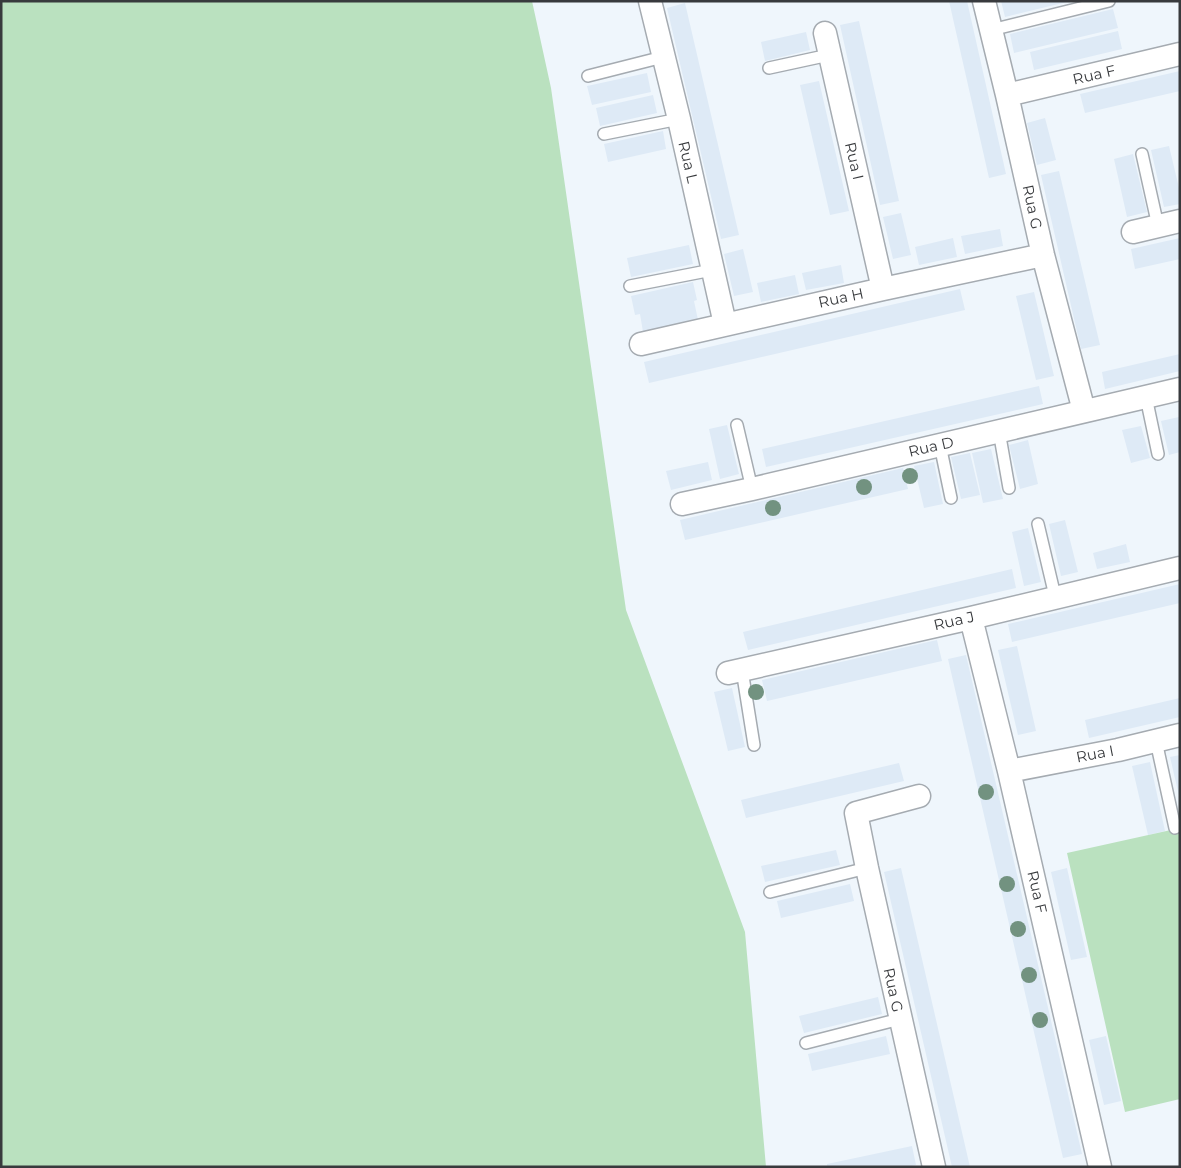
<svg xmlns="http://www.w3.org/2000/svg" width="1181" height="1168" font-family="Montserrat,sans-serif">
<style>
.built{fill:#deeaf6}
.green{fill:#bae1bf}
.lines{fill:none;stroke-linecap:round;stroke-linejoin:round}
.service-casing{stroke:#a5abb1;stroke-width:14}
.minor-casing{stroke:#a5abb1;stroke-width:25}
.service{stroke:#fff;stroke-width:11}
.minor{stroke:#fff;stroke-width:22}
.tree{fill:#729280}
.labels{text-anchor:middle;stroke-width:5;stroke-linejoin:round;paint-order:stroke}
.street-label{font-size:15px;fill:#383a3d;stroke:#fff}
</style>
<rect width="100%" height="100%" fill="#eff6fc"/>
<!-- built -->
<path class="built" d="M949,1H967L1006,174L989,178Z
M1001,1H1071L1005,17Z
M685,3L739,235L721,239L667,8Z
M1113,9L1118,28L1014,53L1010,34Z
M859,21L899,201L880,205L840,25Z
M1118,31L1122,49L1034,70L1030,52Z
M806,32L810,50L765,61L761,42Z
M1180,71V91L1085,113L1080,94Z
M647,73L651,92L592,105L587,86Z
M819,81L849,211L830,215L800,85Z
M653,95L657,113L600,126L596,108Z
M1045,118L1056,160L1037,165L1027,123Z
M663,131L666,149L608,162L604,144Z
M1169,146L1180,192V204L1164,207L1151,150Z
M1133,154L1147,212L1127,217L1114,159Z
M1059,171L1100,345L1081,349L1041,175Z
M901,213L911,255L893,259L883,217Z
M1000,229L1003,246L965,254L961,236Z
M953,238L957,257L919,265L915,247Z
M1180,238V259L1135,269L1131,249Z
M689,245L693,264L631,277L627,258Z
M743,249L753,292L734,296L724,254Z
M841,265L844,283L806,290L802,273Z
M795,275L799,294L761,302L757,283Z
M693,282L697,300L694,301L698,320L643,332L640,314L635,315L631,296Z
M960,289L965,310L649,383L644,362Z
M1034,292L1054,376L1036,380L1016,296Z
M1180,354V371L1105,389L1102,372Z
M1039,386L1043,404L766,467L762,449Z
M1179,417L1180,452L1169,455L1161,421Z
M727,425L739,474L720,479L709,429Z
M1141,426L1150,458L1131,463L1122,430Z
M1028,440L1038,484L1020,489L1009,445Z
M991,449L1003,499L983,503L972,453Z
M970,453L980,495L961,499L951,457Z
M708,462L712,480L671,490L666,471Z
M934,462L943,504L924,508L914,466Z
M903,468L908,489L685,540L680,520Z
M1065,520L1078,572L1061,576L1049,524Z
M1028,528L1041,582L1024,586L1012,532Z
M1126,544L1130,562L1097,569L1093,553Z
M1012,569L1016,588L748,650L743,632Z
M1180,584V603L1012,642L1008,624Z
M937,640L942,661L767,701L762,680Z
M1017,646L1036,731L1018,735L998,650Z
M966,655L1082,1154L1063,1158L948,659Z
M732,688L745,747L728,751L714,692Z
M1180,698V717L1089,738L1085,720Z
M1180,755V800L1170,757Z
M1150,762L1165,831L1148,835L1132,766Z
M899,763L904,781L746,818L741,800Z
M836,850L840,865L765,882L761,866Z
M901,868L970,1167H952L884,872Z
M1067,868L1087,957L1071,960L1051,872Z
M850,884L854,901L781,918L777,901Z
M878,997L882,1014L804,1033L799,1016Z
M886,1036L890,1054L812,1071L808,1054Z
M1106,1036L1121,1101L1104,1105L1089,1040Z
M912,1146L916,1165L907,1167H827V1164Z"/>
<!-- green -->
<path class="green" d="M1,1H532L551,88L626,610L745,932L766,1167H1Z
M1180,828V1099L1125,1112L1067,853Z"/>
<g class="lines">
<defs>
<path id="service" d="M991,30L1109,1
M769,68L829,55
M588,76L663,57
M604,134L679,119
M1142,154L1158,226
M630,286L712,270
M1146,397L1158,454
M737,425L752,489
M999,431L1009,488
M940,445L951,498
M1038,524L1055,596
M742,670L754,745
M1156,741L1175,828
M770,892L867,868
M806,1043L900,1019"/>
<path id="minor" d="M650,1L679,119L725,324
M984,1L1007,95L1043,255L1084,411
M825,33L883,289
M1007,95L1180,54
M1133,232L1180,221
M641,344L883,289L1043,255
M682,504L752,489L1180,389
M971,618L1009,771L1100,1167
M728,673L971,618L1180,568
M1009,771L1118,750L1180,735
M919,796L856,813L867,868L934,1167"/>
</defs>
<!-- service casing -->
<use href="#service" class="service-casing"/>
<!-- minor casing -->
<use href="#minor" class="minor-casing"/>
<!-- service -->
<use href="#service" class="service"/>
<!-- minor -->
<use href="#minor" class="minor"/>
</g>
<!-- trees -->
<g class="tree">
<circle cx="910" cy="476" r="8"/>
<circle cx="864" cy="487" r="8"/>
<circle cx="773" cy="508" r="8"/>
<circle cx="756" cy="692" r="8"/>
<circle cx="986" cy="792" r="8"/>
<circle cx="1007" cy="884" r="8"/>
<circle cx="1018" cy="929" r="8"/>
<circle cx="1029" cy="975" r="8"/>
<circle cx="1040" cy="1020" r="8"/>
</g>
<g class="labels">
<!-- street labels -->
<g class="street-label">
<text transform="translate(1094 75) rotate(-13)" y="5">Rua F</text>
<text transform="translate(854 161) rotate(77)" y="5">Rua I</text>
<text transform="translate(688 162) rotate(77)" y="5">Rua L</text>
<text transform="translate(1032 207) rotate(78)" y="5">Rua G</text>
<text transform="translate(841 298) rotate(-12)" y="5">Rua H</text>
<text transform="translate(931 447) rotate(-13)" y="5">Rua D</text>
<text transform="translate(954 621) rotate(-13)" y="5">Rua J</text>
<text transform="translate(1095 754) rotate(-11)" y="5">Rua I</text>
<text transform="translate(1037 892) rotate(77)" y="5">Rua F</text>
<text transform="translate(893 990) rotate(78)" y="5">Rua G</text>
</g>
</g>
<!-- border -->
<rect width="1181" height="1168" fill="none" stroke="#383a3d" stroke-width="5"/>
</svg>
